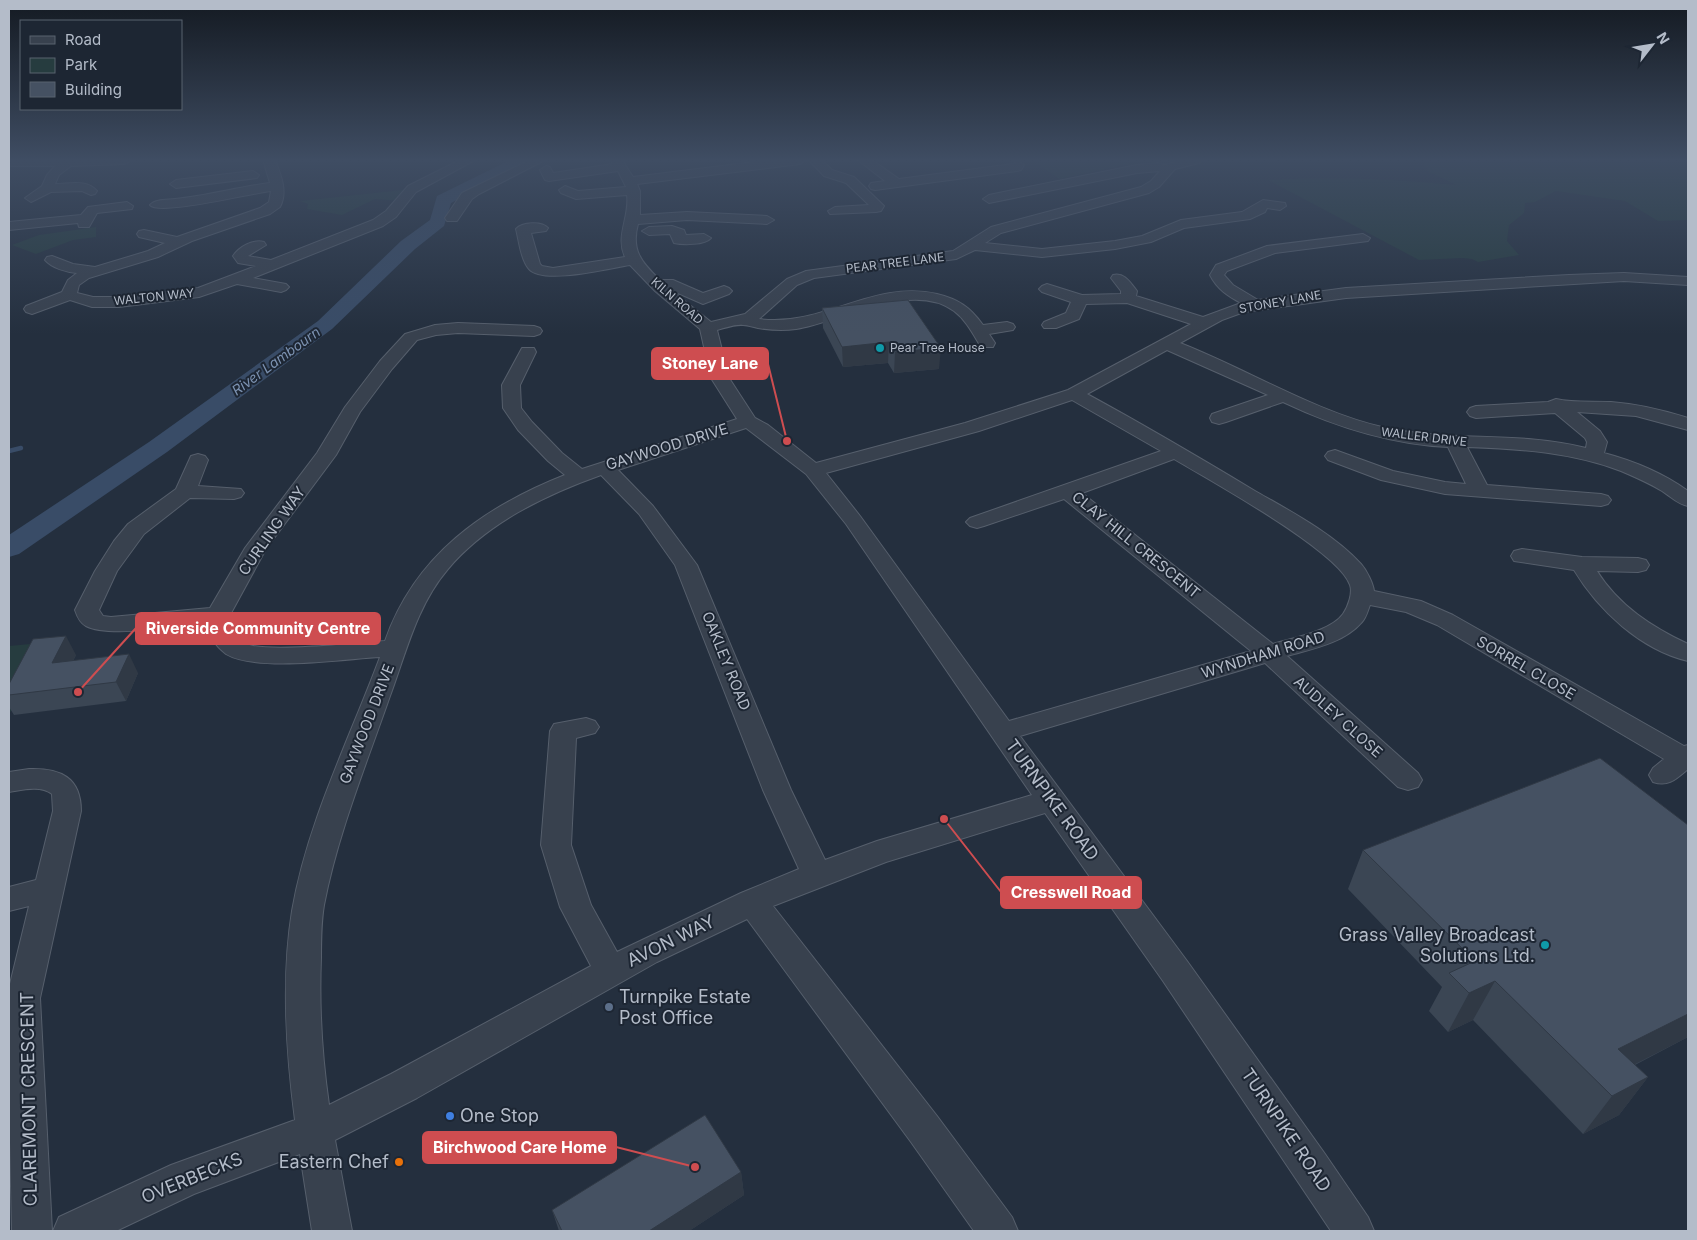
<svg xmlns="http://www.w3.org/2000/svg" width="1697" height="1240" font-family="Inter,sans-serif">
<style>
.green{fill:#263c3f}
.lines{fill:none;stroke-linecap:round;stroke-linejoin:round}
.stream{stroke:#394c67;stroke-width:4.5}
.river{fill:#394c67;fill-rule:evenodd}
.minor-casing{stroke:#565f6c;stroke-width:2}
.minor{fill:#38414e;fill-rule:evenodd}
.wall{fill:#3b4654}
.shaded-wall{fill:#303945}
.building{fill:#455162;stroke:#303945}
.culture-dot{fill:#0f9aa8;stroke:#1d2633;stroke-width:2}
.service-dot{fill:#5c6f8a;stroke:#1d2633;stroke-width:2}
.shop-dot{fill:#3f7fe0;stroke:#1d2633;stroke-width:2}
.food-dot{fill:#e8710a;stroke:#1d2633;stroke-width:2}
.labels{text-anchor:middle;stroke-width:4;stroke-linejoin:round;paint-order:stroke}
.far-street-label{font-size:12px;fill:#b4bcc9;stroke:#1d2633}
.far-poi-label{font-size:12px;fill:#b4bcc9;stroke:#1d2633;text-anchor:start}
.far-water-label{font-size:14px;font-style:italic;fill:#7c92b1;stroke:#1d2633}
.street-label{font-size:15px;fill:#b4bcc9;stroke:#1d2633}
.near-street-label{font-size:18px;fill:#b4bcc9;stroke:#1d2633}
.near-poi-label{font-size:18px;fill:#b4bcc9;stroke:#1d2633;text-anchor:end}
.leader{fill:none;stroke:#ce4d50;stroke-width:2}
.callout-dot{fill:#ce4d50;stroke:#1d2633;stroke-width:2}
.callout{fill:#ce4d50;stroke:#ce4d50;stroke-width:2}
.callout-label{font-size:16px;text-anchor:middle;font-weight:bold;fill:#fff}
</style>
<rect width="100%" height="100%" fill="#242f3e"/>
<!-- green -->
<path class="green" d="M1032,160H1146L1059,179Z
M1428,160H1688V220L1658,221L1625,201L1556,191L1535,202L1525,203L1524,213L1509,225L1507,241L1519,255L1478,262L1472,259L1462,258L1419,260L1268,180C1331,176 1393,179 1456,185L1426,170L1429,169L1419,164L1431,162Z
M412,189L402,201L375,199L342,215L307,209L308,204L300,201Z
M96,227V237L73,240L36,254L12,245L39,235Z
M52,642L9,714V646Z"/>
<g class="lines">
<!-- stream -->
<path class="stream" d="M9,451L21,448"/>
<!-- river -->
<path class="river" d="M510,160H530L527,163L451,203L444,226L415,249L332,329L167,452L19,554L9,557V535L149,442L318,321L401,241L430,220L437,196Z"/>
<defs>
<path id="minor" d="M9,160H131L125,164L71,166L59,175L55,184C70,184 87,179 97,191L95,194L91,195L82,191L51,192L31,202L25,198L42,186L47,175L55,166H9Z
M263,160H275C281,175 288,192 280,207L270,214L192,241L158,257L89,278L79,285L77,293L93,297H119L198,288L256,266L238,263L233,256C239,247 253,239 264,242L266,245L248,256L271,260L373,220L386,211L408,186L460,160H475L416,192L396,217L383,226L253,278L286,284L289,287L286,290L281,292L237,284L199,297L119,307H92L70,300L32,314L26,312L24,309L26,306L62,292L68,280L77,273C66,272 52,268 45,260L47,257L52,256L73,264L95,267L148,251L165,243L139,237L137,234L139,231L144,230L177,237L260,208L269,202L271,191C252,193 159,216 150,205C155,199 167,200 175,199C207,196 238,187 270,183Z
M530,160H545L479,194L472,199L457,221H447L445,218L462,193Z
M610,160H622L633,177L771,160H806L800,164L637,184L640,191V215L687,212L767,216L774,220L767,224L687,220L638,224C631,250 641,262 660,280H673L703,293L724,286L729,288L732,291L729,294L703,304L671,290L711,322L745,314L787,279L806,271L953,251L991,227L1141,187L1151,181L1160,171L1137,173L989,203L983,199L989,195L1137,165L1158,163L1165,165L1182,160H1201L1199,163L1175,169L1159,187L1149,193L1001,233L985,243L1042,249L1115,241L1142,236L1181,220L1242,212L1263,200L1285,203L1286,206L1280,210L1267,208L1265,212L1250,219L1184,228L1151,242L1115,249L1042,257L975,250L956,259L814,278L797,285L759,319C821,328 874,279 937,294C958,299 970,307 983,325L1007,322L1013,324L1015,327L1013,330L989,334L995,343L993,347H981C973,334 966,320 954,311C912,280 840,322 796,329C783,331 770,330 758,328C753,327 748,325 743,325C735,324 725,328 717,330L729,378L755,418L768,425L816,463L965,423L1068,390L1191,324L1127,303L1086,304L1079,319L1056,328H1044L1042,325L1044,322L1066,313L1071,302L1042,292L1039,289L1042,286L1047,284L1082,295L1121,294V291L1111,278L1113,275C1124,272 1130,282 1137,291L1136,296L1203,317L1241,303C1228,296 1217,289 1210,275L1216,265L1267,246L1363,234L1370,238L1368,241L1275,253L1227,271L1224,275L1233,285L1258,300L1346,288L1569,275L1624,273L1688,277V285L1624,281L1346,298L1244,312L1222,320L1180,343C1247,369 1317,413 1386,428C1452,442 1520,431 1586,448L1587,442L1585,438L1555,413L1476,418L1470,416L1467,412L1470,408L1476,406L1548,402L1556,399C1574,403 1592,401 1611,402C1637,404 1663,410 1688,418V430L1636,416L1577,412L1600,431L1607,442L1604,453C1634,461 1663,473 1688,491V506C1678,504 1671,497 1662,491C1649,483 1635,477 1621,471C1571,452 1520,449 1467,447L1487,485L1601,494L1608,496L1611,500L1608,504L1601,506L1445,494L1381,480L1328,460L1325,456L1328,452L1335,450L1393,471L1445,482L1466,484L1448,447C1389,444 1336,427 1283,402L1226,422L1219,424L1212,422L1210,418L1212,414L1268,395L1167,350L1087,394C1144,425 1200,458 1255,491C1290,511 1334,534 1361,564C1367,571 1373,583 1374,591L1421,601L1453,615L1684,746L1688,745V769C1676,779 1669,787 1653,782L1649,775L1653,768L1664,759L1437,625L1406,612L1370,605C1368,610 1366,618 1362,622C1344,643 1312,649 1287,656L1418,773L1422,780L1418,787L1408,790L1398,787L1265,663L1020,736L1187,961L1325,1154L1368,1217L1374,1231H1331L1163,981L1045,813L886,862L773,906L937,1116L1012,1217L1018,1231H974L911,1142L747,919L657,962L417,1098L335,1140L352,1231H312L300,1154L194,1194L116,1231H53L59,1217L171,1165L295,1120C286,1052 281,979 292,911C307,823 349,740 380,657C344,659 256,672 226,654C221,650 216,645 213,640C209,634 205,631 205,623C179,626 108,638 86,626C80,623 77,616 75,610L95,571L114,541L128,524L176,489L191,456L198,454L205,456L208,460L198,486L241,489L244,493L241,497L234,499L190,498L144,534L117,571L99,610L103,616L111,617L210,608L245,548L317,453L345,407L380,361L405,334L435,325L458,323L534,326L540,328L542,331L540,334L534,336L458,333L436,335L417,340L392,369L360,412L336,455L266,549L230,615L229,628C233,634 239,641 246,644C268,653 357,643 385,641C415,555 484,507 565,475L548,461L518,430L503,408L502,385L522,348H534L536,352L520,385L521,408L532,422L562,453L582,469L737,419L711,378L700,329L655,291L630,265C610,268 543,285 529,269C521,260 519,241 516,229C522,222 542,221 548,228L546,231L531,233L540,264L542,266L553,268L625,257C615,236 630,217 627,195L576,199L561,193L559,190L565,186L578,191L626,187L618,171L549,181L545,180L540,170L546,166L550,167L553,173L613,164ZM1072,400L1161,451L970,518L966,522L970,526L977,528L984,526L1064,499L1251,651L1009,721L860,516L826,473L979,431ZM746,428L806,474L846,524L1032,795L877,841L825,860L791,790L697,565L653,506L618,470ZM1174,459C1209,480 1339,551 1350,585C1353,593 1348,607 1343,614C1331,631 1293,638 1273,644L1082,493ZM601,475L639,514L675,565L763,790L799,869L741,893L617,952L591,905L571,845L576,738L595,733L599,727L595,721L586,718L554,724L550,731L541,845L560,907L591,966L391,1074L329,1105C322,1056 319,1007 321,958C321,940 321,923 324,905C338,833 366,765 390,696C406,653 417,605 448,569C487,523 545,495 601,475Z
M809,160H822L832,170L854,177L884,206L881,211L876,212L830,214L828,211L835,207L869,205L846,183L824,176Z
M858,160H872L899,179L1013,164L1018,161L1024,165L1021,170L1017,171L875,190L871,189L869,186L871,183L885,181Z
M253,171L259,175L257,178L176,188L170,184L176,180Z
M127,202L133,206L132,209L97,213L89,227H79L78,223L9,230V222L81,215L88,207Z
M672,226L684,230L686,235L704,234L711,238C705,245 683,245 674,243L670,234L649,235L642,231L649,227Z
M1522,549L1582,557L1638,558L1646,560L1649,565L1646,570L1638,572L1597,571C1619,606 1652,627 1688,644V661C1641,650 1598,610 1574,570L1514,561L1511,556L1514,551Z
M29,769C60,768 81,777 81,811L40,998L52,1231H12L9,1097V988L29,906L9,911V887L36,880L53,811L52,794C40,785 22,790 9,792V772Z"/>
</defs>
<!-- minor casing -->
<use href="#minor" class="minor-casing"/>
<!-- minor -->
<use href="#minor" class="minor"/>
</g>
<!-- wall -->
<path class="wall" d="M822,308L939,369L894,373L888,363L843,367L823,328Z
M76,655L73,661L138,673L126,701L14,715L9,707V684Z
M1688,825V1037L1635,1065L1648,1077L1619,1115L1583,1134L1473,1020L1448,1032L1429,1011L1442,987L1348,889L1363,850Z
M741,1172L744,1195L689,1231H559L552,1210Z"/>
<!-- shaded-wall -->
<path class="shaded-wall" d="M889,342L888,363L843,367L842,347Z
M941,348L939,369L894,373L895,352Z
M66,636L76,655L62,682L52,663Z
M129,654L138,673L126,701L116,682Z
M1495,981L1473,1020L1448,1032L1469,993Z
M1688,1014V1037L1598,1083L1618,1049Z
M1648,1077L1619,1115L1583,1134L1612,1096Z
M741,1172L744,1195L689,1231H649Z"/>
<!-- building -->
<path class="building" d="M908,300L941,348L895,352L889,342L842,347L822,308Z
M66,636L52,663L129,654L116,682L9,695V684L33,639Z
M1600,758L1688,825V1014L1618,1049L1648,1077L1612,1096L1495,981L1469,993L1449,973L1475,961L1363,850Z
M705,1115L741,1172L649,1231H562L552,1210Z"/>
<!-- sky -->
<linearGradient id="sky" x2="0" y2="1"><stop stop-color="#141a22"/><stop offset="0.48" stop-color="#3f4d63"/><stop offset="1" stop-color="#3f4d63" stop-opacity="0"/></linearGradient>
<rect width="1697" height="334" fill="url(#sky)"/>
<!-- markers -->
<g class="culture-dot">
<circle cx="880" cy="348" r="5"/>
<circle cx="1545" cy="945" r="5"/>
</g>
<circle class="service-dot" cx="609" cy="1007" r="5"/>
<circle class="shop-dot" cx="450" cy="1116" r="5"/>
<circle class="food-dot" cx="399" cy="1162" r="5"/>
<g class="labels">
<!-- far-street labels -->
<g class="far-street-label">
<text transform="translate(895 263) rotate(-7)" y="4">PEAR TREE LANE</text>
<text transform="translate(154 297) rotate(-6)" y="4">WALTON WAY</text>
<text transform="translate(677 301) rotate(41)" y="4">KILN ROAD</text>
<text transform="translate(1280 302) rotate(-10)" y="4">STONEY LANE</text>
<text transform="translate(1424 437) rotate(7)" y="4">WALLER DRIVE</text>
</g>
<!-- far-poi labels -->
<g class="far-poi-label">
<text x="890" y="352">Pear Tree House</text>
</g>
<!-- far-water labels -->
<g class="far-water-label">
<text transform="translate(276 361) rotate(-36)" y="5">River Lambourn</text>
</g>
<!-- street labels -->
<g class="street-label">
<text transform="translate(667 447) rotate(-17)" y="5">GAYWOOD DRIVE</text>
<text transform="translate(272 531) rotate(-55)" y="5">CURLING WAY</text>
<text transform="translate(1136 545) rotate(39)" y="5">CLAY HILL CRESCENT</text>
<text transform="translate(1263 655) rotate(-17)" y="5">WYNDHAM ROAD</text>
<text transform="translate(726 661) rotate(68)" y="5">OAKLEY ROAD</text>
<text transform="translate(1526 668) rotate(30)" y="5">SORREL CLOSE</text>
<text transform="translate(1338 717) rotate(42)" y="5">AUDLEY CLOSE</text>
<text transform="translate(367 724) rotate(-69)" y="5">GAYWOOD DRIVE</text>
</g>
<!-- near-street labels -->
<g class="near-street-label">
<text transform="translate(1052 800) rotate(54)" y="6">TURNPIKE ROAD</text>
<text transform="translate(671 941) rotate(-26)" y="6">AVON WAY</text>
<text transform="translate(29 1099) rotate(-91)" y="6">CLAREMONT CRESCENT</text>
<text transform="translate(1286 1130) rotate(56)" y="6">TURNPIKE ROAD</text>
<text transform="translate(192 1178) rotate(-22)" y="6">OVERBECKS</text>
</g>
<!-- near-poi labels -->
<g class="near-poi-label">
<text x="1535" y="941">Grass Valley Broadcast<tspan x="1535" dy="21">Solutions Ltd.</tspan></text>
<text x="619" y="1003" text-anchor="start">Turnpike Estate<tspan x="619" dy="21">Post Office</tspan></text>
<text x="460" y="1122" text-anchor="start">One Stop</text>
<text x="389" y="1168">Eastern Chef</text>
</g>
</g>
<!-- callouts -->
<path class="leader" d="M787 441L768 364M78 692L136 628M944 819L1001 892M695 1167L616 1147"/>
<g class="callout-dot">
<circle cx="787" cy="441" r="5"/>
<circle cx="78" cy="692" r="5"/>
<circle cx="944" cy="819" r="5"/>
<circle cx="695" cy="1167" r="5"/>
</g>
<g class="callout">
<rect x="652" y="348" width="116" height="31" rx="5"/>
<rect x="136" y="613" width="244" height="31" rx="5"/>
<rect x="1001" y="877" width="140" height="31" rx="5"/>
<rect x="423" y="1132" width="193" height="31" rx="5"/>
</g>
<g class="callout-label">
<text x="710" y="369">Stoney Lane</text>
<text x="258" y="634">Riverside Community Centre</text>
<text x="1071" y="898">Cresswell Road</text>
<text x="520" y="1153">Birchwood Care Home</text>
</g>
<!-- border -->
<rect width="1697" height="1240" fill="none" stroke="#b4bcc9" stroke-width="20"/>
<!-- legend -->
<rect x="20" y="20" width="162" height="90" fill="#1d2633" stroke="#59626f"/>
<rect x="30" y="36" width="25" height="8" fill="#38414e" stroke="#59626f"/>
<text x="65" y="45" font-size="15" fill="#b4bcc9">Road</text>
<rect x="30" y="58" width="25" height="15" fill="#263c3f" stroke="#59626f"/>
<text x="65" y="70" font-size="15" fill="#b4bcc9">Park</text>
<rect x="30" y="82" width="25" height="15" fill="#455162" stroke="#59626f"/>
<text x="65" y="95" font-size="15" fill="#b4bcc9">Building</text>
<!-- north arrow -->
<g transform="translate(1652 45) rotate(59)" stroke="#1d2633" stroke-width="4" paint-order="stroke">
<path d="M0-4L9 19L0 12L-9 19Z" fill="#b4bcc9"/>
<text y="-8" font-size="14" font-weight="bold" text-anchor="middle" fill="#b4bcc9">N</text>
</g>
</svg>
